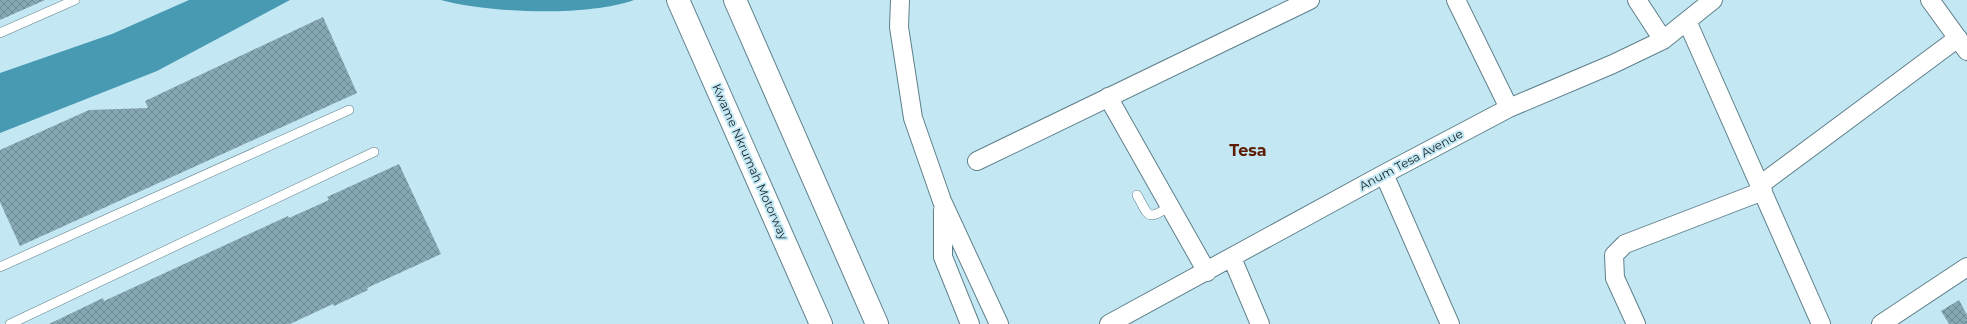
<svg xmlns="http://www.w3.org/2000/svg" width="1967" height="324" font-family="Montserrat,sans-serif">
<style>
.water{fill:#479ab2}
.building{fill:url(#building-cross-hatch)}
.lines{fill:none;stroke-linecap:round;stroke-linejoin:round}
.lane-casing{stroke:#5f808b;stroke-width:10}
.street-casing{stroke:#5f808b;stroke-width:20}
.highway-casing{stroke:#5f808b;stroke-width:24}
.lane{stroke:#fff;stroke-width:9}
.street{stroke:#fff;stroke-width:18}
.highway{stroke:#fff;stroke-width:22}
.labels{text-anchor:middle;stroke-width:4;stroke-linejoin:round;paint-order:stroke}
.street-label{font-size:12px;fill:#142226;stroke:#c3e8f4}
.district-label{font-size:16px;font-weight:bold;fill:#5e1d03;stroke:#c3e8f4}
</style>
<defs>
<pattern id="building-cross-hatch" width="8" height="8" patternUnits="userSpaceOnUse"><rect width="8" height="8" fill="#86a8b4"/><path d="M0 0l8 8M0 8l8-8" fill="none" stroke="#6c8892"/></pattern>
</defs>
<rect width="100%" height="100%" fill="#c3e8f4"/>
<!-- water -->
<path class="water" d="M189,0H290L157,71L0,133V73L112,34Z
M441,0H634C587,17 489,13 441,0Z"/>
<!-- building -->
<path class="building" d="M0,0H45L0,20Z
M323,17L357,93L20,246L0,202V150L89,110L148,108L145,101Z
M399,164L441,254L367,288L368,290L334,306L333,304L290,324H49L103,298L104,301L141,284L288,216L289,218L329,200L327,197Z
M1959,300L1967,315V324H1949L1941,311Z"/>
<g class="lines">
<defs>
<path id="lane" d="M0,33L75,0
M1137,195C1149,216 1146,221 1169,207
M0,267L349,110
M10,324L374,152"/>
<path id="street" d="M900,0L899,27L913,118L942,201L999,324
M1456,0L1509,108
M1637,0L1663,40
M1930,0L1967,51
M1687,21L1821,324
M1108,97L1207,272
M977,161L1310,0
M1384,174L1450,324
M1760,185L1958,38
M943,210V257L970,324
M1232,258L1260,324
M1109,324L1384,174L1509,108L1613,64L1663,40L1713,0
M1636,324L1615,278L1614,255L1625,244L1763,191
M1881,324L1967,267"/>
<path id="highway" d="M678,0L821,324
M735,0L877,324"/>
</defs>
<!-- lane casing -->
<use href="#lane" class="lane-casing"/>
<!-- street casing -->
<use href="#street" class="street-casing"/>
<!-- highway casing -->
<use href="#highway" class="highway-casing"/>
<!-- lane -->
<use href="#lane" class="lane"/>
<!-- street -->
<use href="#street" class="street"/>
<!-- highway -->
<use href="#highway" class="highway"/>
</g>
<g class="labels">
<!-- street labels -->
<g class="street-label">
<text transform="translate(1411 160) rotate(-28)" y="4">Anum Tesa Avenue</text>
<text transform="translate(750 162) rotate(66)" y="4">Kwame Nkrumah Motorway</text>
</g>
<!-- district labels -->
<g class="district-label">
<text x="1248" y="156">Tesa</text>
</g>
</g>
</svg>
